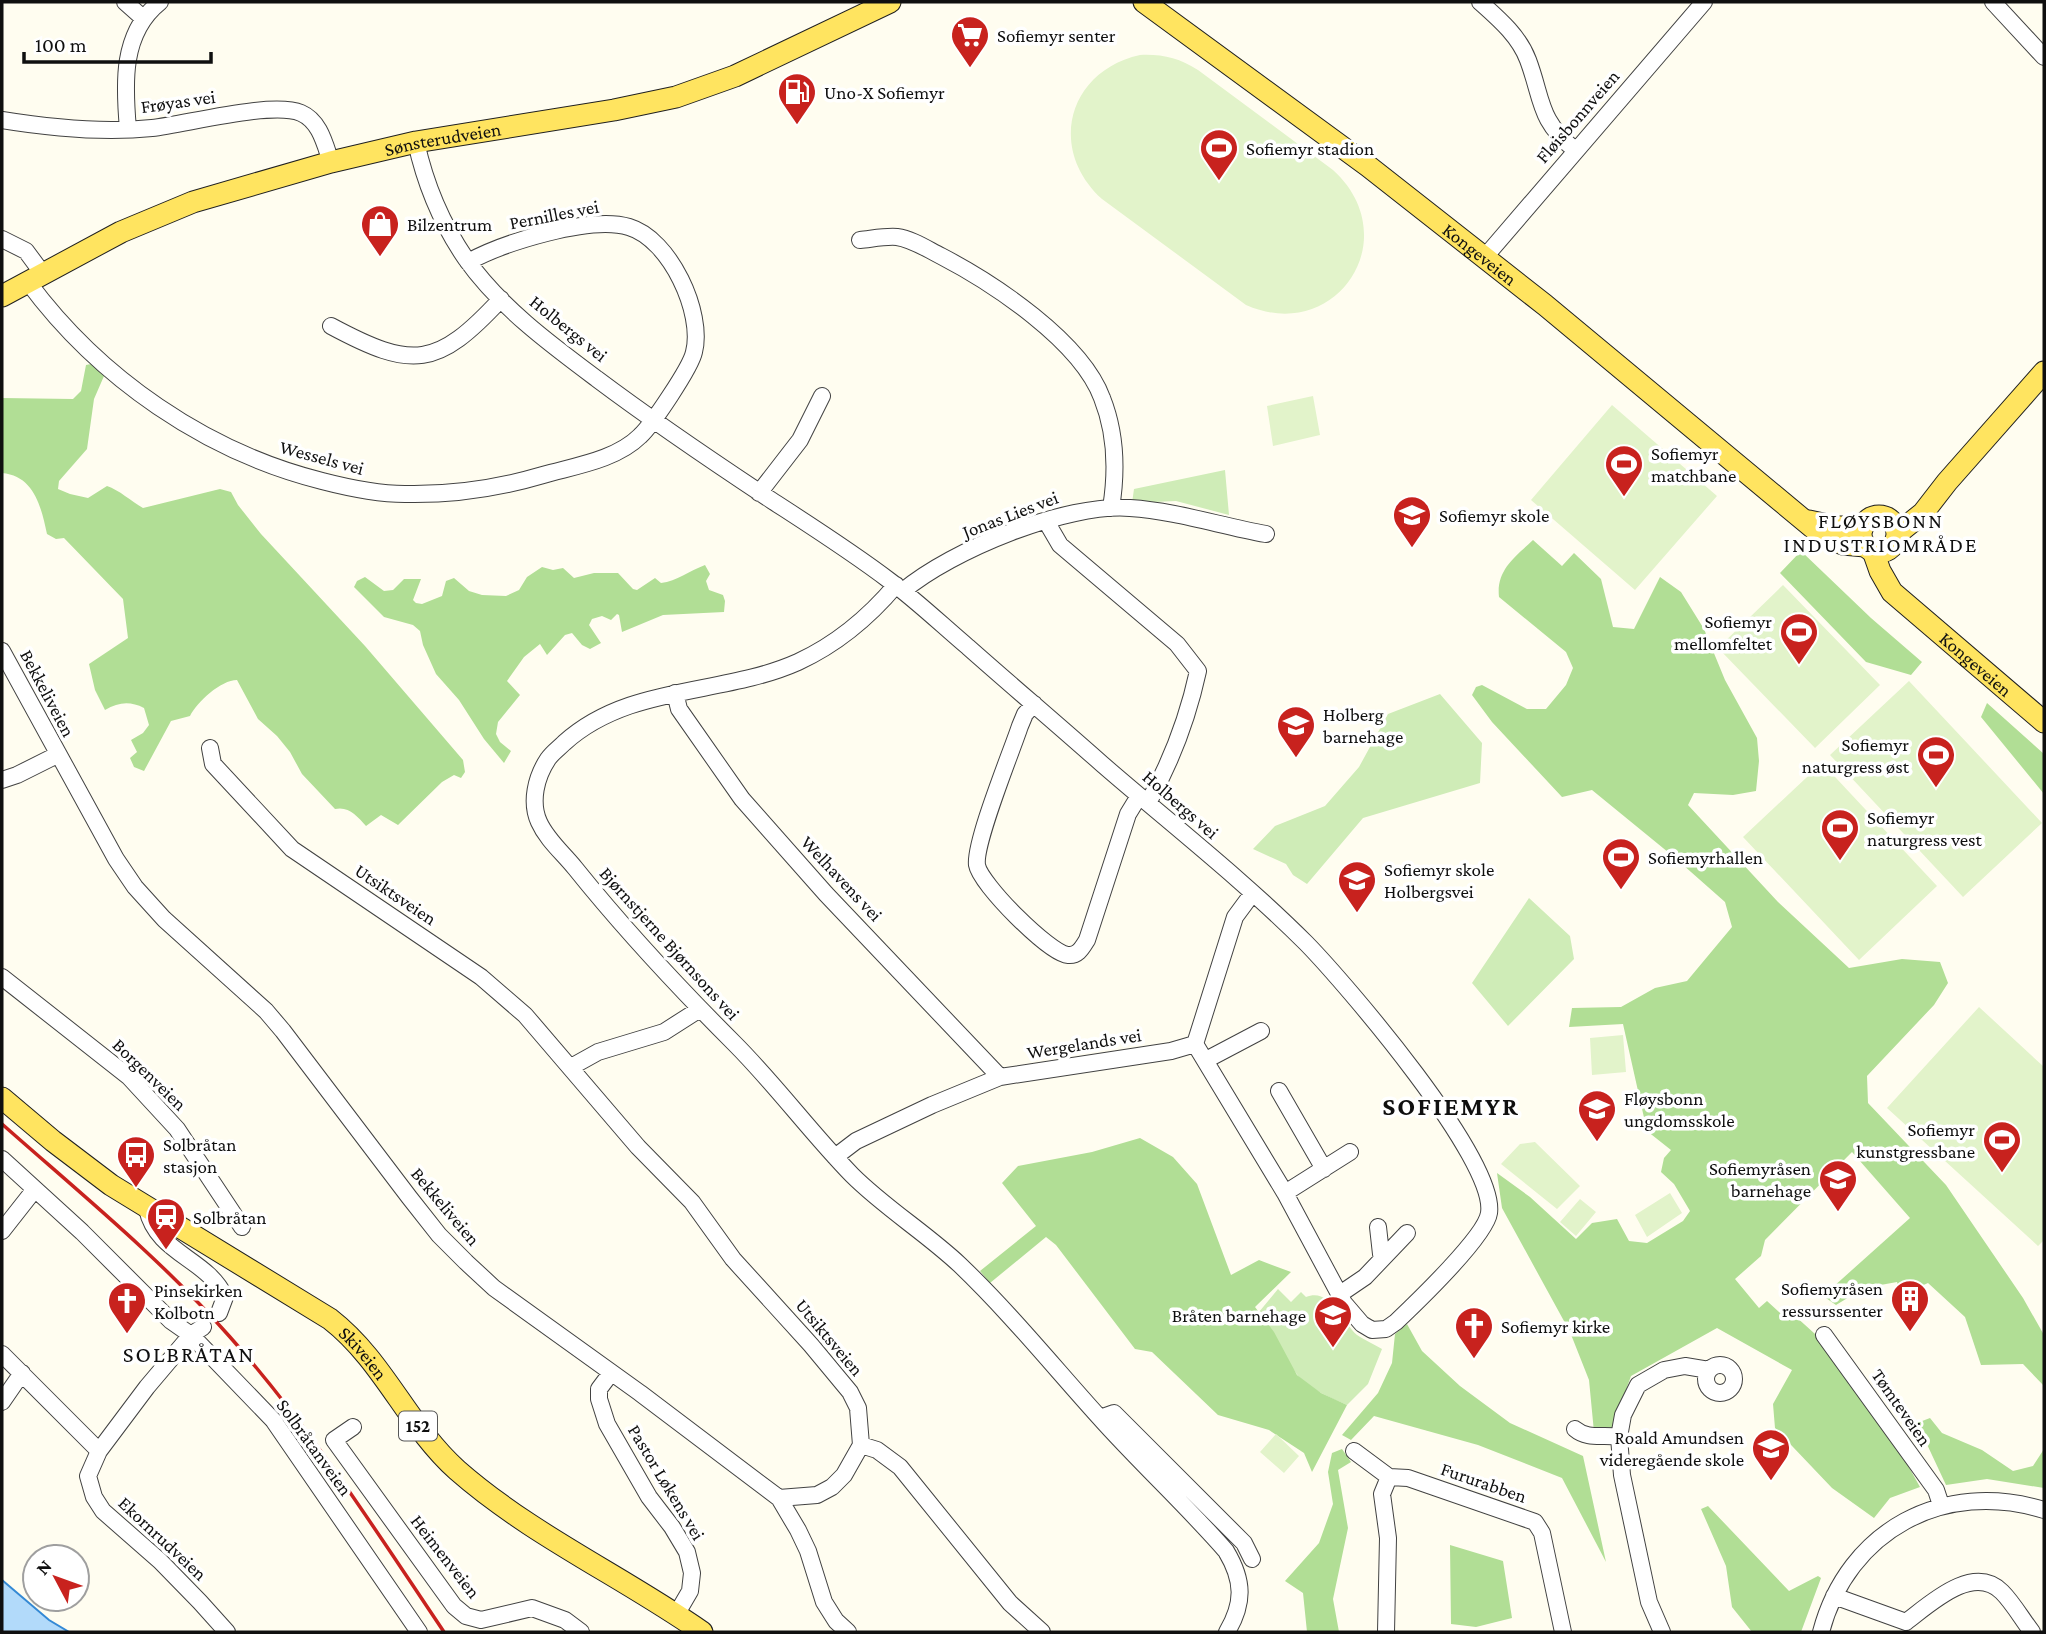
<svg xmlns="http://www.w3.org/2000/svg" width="2046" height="1634" font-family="'Crimson Pro',serif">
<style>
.green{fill:#cfecb7}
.forest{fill:#b1de95}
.pitch{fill:#e2f3ca}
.water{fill:#b2dafa;stroke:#3489d5;stroke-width:2}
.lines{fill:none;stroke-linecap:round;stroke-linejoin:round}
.minor-casing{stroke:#424242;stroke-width:18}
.major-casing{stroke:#202020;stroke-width:23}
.minor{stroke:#fff;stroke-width:16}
.major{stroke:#ffe460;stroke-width:21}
.rail{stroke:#c8221e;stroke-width:3.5}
.labels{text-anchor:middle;stroke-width:7;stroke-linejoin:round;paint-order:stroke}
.shield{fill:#fff;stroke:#575757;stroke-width:2}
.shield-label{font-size:18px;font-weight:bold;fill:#0f0f0f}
.poi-label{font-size:19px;fill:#0f0f0f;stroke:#fff;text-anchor:start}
.street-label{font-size:19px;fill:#0f0f0f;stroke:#fff}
.neighbourhood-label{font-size:21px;letter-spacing:2px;fill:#0f0f0f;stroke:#fff}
.quarter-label{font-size:23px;letter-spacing:2px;fill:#0f0f0f;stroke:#fff}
.district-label{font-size:26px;font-weight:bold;letter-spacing:2px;fill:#0f0f0f;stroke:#fff}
</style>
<rect width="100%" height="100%" fill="#fffdf0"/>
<!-- green -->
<path class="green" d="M1225,470L1229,515L1176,501L1132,503L1134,489Z
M1440,694L1482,743L1480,783L1363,818L1307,884L1293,875L1286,864L1253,849L1275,826L1325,806L1359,767L1388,714Z
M1529,898L1570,936L1574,959L1508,1026L1472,983Z
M1278,1289L1291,1302L1301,1292L1306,1297C1330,1287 1342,1322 1357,1335C1364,1340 1374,1344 1382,1349L1368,1384L1347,1405C1330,1397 1307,1389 1296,1373C1282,1354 1274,1331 1259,1312Z"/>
<!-- forest -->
<path class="forest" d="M91,364L100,369L104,376L94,399L87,449L59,481L58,489L70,494L88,498L107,486C119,490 131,501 143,508L220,489L231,492L238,505L261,534L365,646L463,760L465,772L461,778L454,775L442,782L398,825L381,815L366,826C357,816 349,806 335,809L302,774L290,752L277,736L258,719L237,680C221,680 197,702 190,716L171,721L144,771L134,767L130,758L137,752L131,740L143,733L149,725L144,708C130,701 119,702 105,710L95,690L89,664L128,638L123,599L64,538L56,539L47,534C41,506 34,476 2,473V398L73,399L81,391L86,365Z
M1533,540L1562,566L1574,553L1601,579L1613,627L1634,629L1660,577L1681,592L1704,629L1725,680L1757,738L1759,761L1756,791L1733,795L1694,793L1688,805L1778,902L1849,968L1902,959L1940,962L1948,983L1934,1005L1867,1076L1868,1103L1946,1185L2023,1298L2044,1335V1386L2023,1364L1981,1365L1965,1317L1928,1283L1901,1295L1897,1282L1864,1288L1836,1305L1823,1296L1910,1218L1852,1152L1765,1240L1761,1256L1735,1279L1759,1308L1767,1301L1779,1312L1794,1315L1825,1343L1901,1453L1920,1487L1890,1498L1874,1518L1832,1488L1775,1428L1773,1404L1792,1370L1717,1328L1631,1376L1612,1429L1594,1432L1589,1380L1570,1332L1502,1208L1497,1173L1530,1197L1576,1239L1592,1223L1617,1219L1629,1241L1647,1243L1683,1221L1690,1211L1674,1184L1661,1172L1664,1158L1671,1150L1647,1131L1623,1024L1569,1027L1572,1008L1621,1007L1655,988L1687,981L1732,927L1725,902L1674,857L1592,790L1562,797L1492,722L1472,695L1476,687L1482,685L1527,709H1546L1566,685L1573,668L1566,652L1499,597C1496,570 1515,557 1533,540Z
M1801,551L1871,618L1922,662L1911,675L1866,662L1780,573Z
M705,565L710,574L706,581L709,590L723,595L725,601L724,612L663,615L622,632L619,615L617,614L611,620L602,616L592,619L589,625L601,643L590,649L582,645L572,633L565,635L547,655L540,644L524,657L507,681L520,695L498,722L496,734L500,742L511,751L504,763L484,739L459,700L436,674L423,645L420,631L413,625L384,617L354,587L357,581L365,577L384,591L393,590L404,579H421L413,600L416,603L422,604L442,596L446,581L454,578L469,591L482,595L506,596L519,590L527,577L542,567L553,570L563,568L574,578L594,573H618L633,589L637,590L655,578L661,583C677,581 689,571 705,565Z
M1987,703L2044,754V794L1981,717Z
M1140,1138L1173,1157L1197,1184L1231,1275L1259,1260L1291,1272L1255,1307L1274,1332L1297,1375L1321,1393L1347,1405L1312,1472L1304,1453L1269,1430L1218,1415L1152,1352L1135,1349L1056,1245L1046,1237L990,1283L980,1271L1036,1226L1002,1183L1018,1166L1092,1152Z
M1407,1324L1422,1351L1460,1386L1510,1423L1583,1456L1606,1562L1562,1478L1478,1445L1374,1416L1351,1440L1342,1435L1378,1393L1392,1363L1395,1334Z
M1930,1418L1942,1433L1982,1450L2013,1471L2033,1466L2044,1449V1488L1987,1479L1946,1485L1917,1423Z
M1342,1449L1351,1462L1338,1470L1348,1528L1333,1599L1339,1632H1307L1303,1593L1285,1581L1319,1543L1333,1504L1328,1472L1332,1453Z
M1708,1506L1789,1591L1818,1576L1821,1578L1801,1632H1752L1732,1607L1726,1566L1701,1509Z
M1450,1545L1503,1561L1512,1618L1476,1627L1451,1624Z"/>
<!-- pitch -->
<path class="pitch" d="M1140,55C1162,54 1179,58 1198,70L1333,170C1407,237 1337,345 1246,305L1102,199C1047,149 1068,71 1140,55Z
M1313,396L1320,435L1273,446L1267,406Z
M1612,405L1717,496L1635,590L1531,500Z
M1783,585L1880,685L1815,748L1718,648Z
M1909,681L2042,823L1963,897L1830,755Z
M1822,763L1937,886L1859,960L1743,837Z
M1979,1007L2044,1067V1240L2038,1246L1887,1108Z
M1623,1035L1626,1072L1592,1075L1590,1038Z
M1535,1142L1580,1186L1557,1209L1501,1164L1520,1144Z
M1670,1193L1682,1213L1647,1237L1635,1215Z
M1580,1199L1596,1212L1576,1236L1560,1222Z
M1276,1434L1299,1456L1284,1473L1260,1452Z"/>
<!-- water -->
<path class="water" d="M2,1580L49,1620L69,1632H2Z"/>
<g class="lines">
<defs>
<path id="minor" d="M125,2L143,18
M1480,2C1499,19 1519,36 1528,60C1543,100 1538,120 1575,150
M1993,2L2044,57
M2,120C51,128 102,133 152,128C187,124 272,101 301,113C320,121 325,145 331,162
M128,129C124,84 121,33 160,2
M416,142C425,183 442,224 466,259C500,307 550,344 597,379C653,421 712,461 771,500C811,526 852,552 890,581C917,601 942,625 968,647C1012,686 1057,724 1102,764C1170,823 1242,879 1306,943C1346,984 1497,1160 1489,1213C1486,1236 1416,1303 1396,1322L1386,1329L1372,1330L1362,1324L1344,1303L1285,1193L1195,1044
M2,239L26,251L43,274
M860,240C871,239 885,236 897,237C912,239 927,249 941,256C993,283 1081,341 1102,398C1116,433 1117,471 1111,508
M1484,258L1704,2
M28,282C99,378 206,452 322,481C349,488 377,494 405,494C451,495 499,488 543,475C574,466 616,460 640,436C652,425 691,367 694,352C704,313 670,239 629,227C590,215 503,243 468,262
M331,326C413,370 437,368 501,299
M759,493L800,440L822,396
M1046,521L1060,545L1177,644L1198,671C1188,717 1171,762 1148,803
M896,585C869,617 837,644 798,662C722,696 629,684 564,743C559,748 552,753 548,759C536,777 530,802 539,822C547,840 563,853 575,868C624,929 679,988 734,1043C776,1085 811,1133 852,1175C885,1208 926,1233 960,1265C1010,1313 1053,1366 1099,1417C1140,1463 1186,1505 1226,1551C1244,1581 1244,1603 1227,1632
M903,591C952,550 1066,503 1130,508C1176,511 1221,526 1266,534
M2,651L116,859L135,887L164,919L266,1011L283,1031L409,1197L439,1235L466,1262L494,1288L640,1393L779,1498L798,1530L808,1551L824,1602L836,1621L848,1632
M675,693L679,709L742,799L826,894L1000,1077
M1034,704L1025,714L1020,726C1011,753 974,843 977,865C980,884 1050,954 1068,955C1078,956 1082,948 1087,940L1128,814L1139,796
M210,748L213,764L292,849L481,977L525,1015L638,1147L692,1202L733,1259L811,1345L850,1392L858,1408L861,1445L844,1475L832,1487L817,1495L779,1498
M2,780L17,775L57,755
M2,977L129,1077L177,1129L242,1227
M1206,1060L1261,1031
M571,1067L598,1052L664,1032L700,1009
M1279,1091L1324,1169
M835,1157L856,1141L932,1105L1000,1077L1171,1051L1195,1044L1235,917L1252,894
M2,1159L82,1232L171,1321L191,1335L273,1420L419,1632
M1285,1193L1350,1152
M147,1209C157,1254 207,1258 225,1297L219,1313
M1378,1227L1381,1254L1383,1257
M2,1231L35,1189
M1340,1294L1365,1277L1407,1233
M203,1327L191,1335L147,1387L99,1451L88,1476L94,1497L103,1511L160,1561L200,1602L227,1632
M1824,1335L1936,1490L1941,1505
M2,1354L99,1451
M1706 1379a14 14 0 1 1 28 0a14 14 0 1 1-28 0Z
M611,1373L599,1389V1399L607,1424L649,1497L672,1527L687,1552L692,1573L690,1591L676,1615
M2,1402L22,1373
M1100,1418L1114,1413L1244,1543L1252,1559
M353,1427L334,1440L454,1606L466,1616L481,1620L532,1608L565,1620L581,1632
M1575,1429C1588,1440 1603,1434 1619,1437
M861,1445L877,1450L900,1467L1010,1603L1042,1632
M1354,1451L1389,1477
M1834,1596L1906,1622
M1906,1622C1930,1604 1973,1563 2002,1592C2013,1603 2022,1619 2032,1632
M1386,1632L1388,1538L1382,1494L1389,1477L1408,1478L1535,1522L1542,1533L1563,1632
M1662,1632L1649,1602L1622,1475L1619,1437L1623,1415L1638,1385L1664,1370L1685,1366L1709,1370
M1821,1632C1848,1530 1944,1479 2044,1510"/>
<g id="major">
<path id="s1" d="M1144,2L1368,166L1545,305L1824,537L1843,544L1865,546"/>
<path id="s2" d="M2,296L121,232L193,202L331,162L416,142L614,110L676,97L735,76L890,2"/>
<circle cx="1879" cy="534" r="18"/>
<path d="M1809,521L1837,527H1863"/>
<path d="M1898,533L1923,513L1947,482L2044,372"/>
<path id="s3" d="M1873,551L1880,571L1892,592L2044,722"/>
<path id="s4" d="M2,1098L53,1141L111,1185L330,1319C384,1361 407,1425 457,1470C531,1535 622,1576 702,1632"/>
</g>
</defs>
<!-- minor casing -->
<use href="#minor" class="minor-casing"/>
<!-- major casing -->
<use href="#major" class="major-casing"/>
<!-- minor -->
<use href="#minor" class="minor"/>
<!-- major -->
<use href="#major" class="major"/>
<!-- rail -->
<path class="rail" d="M2,1124C80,1193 161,1259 230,1337C311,1428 376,1531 444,1632"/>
</g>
<!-- icons -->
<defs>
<symbol id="supermarket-pin" viewBox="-11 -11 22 30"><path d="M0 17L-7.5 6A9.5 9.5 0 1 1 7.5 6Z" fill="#c8221e" stroke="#fff"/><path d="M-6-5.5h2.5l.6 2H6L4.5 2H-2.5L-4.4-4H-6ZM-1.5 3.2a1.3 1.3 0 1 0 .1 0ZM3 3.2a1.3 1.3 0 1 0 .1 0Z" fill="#fff"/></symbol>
<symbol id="fuel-pin" viewBox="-11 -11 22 30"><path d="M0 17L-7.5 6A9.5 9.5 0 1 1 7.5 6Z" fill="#c8221e" stroke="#fff"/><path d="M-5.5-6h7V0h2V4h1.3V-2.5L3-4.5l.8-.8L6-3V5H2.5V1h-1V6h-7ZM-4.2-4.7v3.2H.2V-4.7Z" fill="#fff"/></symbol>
<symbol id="stadium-pin" viewBox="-11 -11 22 30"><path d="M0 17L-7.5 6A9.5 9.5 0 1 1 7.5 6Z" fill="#c8221e" stroke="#fff"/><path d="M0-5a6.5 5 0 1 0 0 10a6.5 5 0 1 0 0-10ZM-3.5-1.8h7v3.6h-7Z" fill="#fff"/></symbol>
<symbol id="shop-pin" viewBox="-11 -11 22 30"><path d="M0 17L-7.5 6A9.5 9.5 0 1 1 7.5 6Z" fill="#c8221e" stroke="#fff"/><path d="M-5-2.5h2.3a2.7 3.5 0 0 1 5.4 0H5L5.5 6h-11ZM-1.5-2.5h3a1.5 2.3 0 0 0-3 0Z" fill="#fff"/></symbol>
<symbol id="school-pin" viewBox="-11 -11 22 30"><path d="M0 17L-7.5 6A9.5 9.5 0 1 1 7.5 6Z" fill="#c8221e" stroke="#fff"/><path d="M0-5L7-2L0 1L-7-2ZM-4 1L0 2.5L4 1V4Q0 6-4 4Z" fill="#fff"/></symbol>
<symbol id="bus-pin" viewBox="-11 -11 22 30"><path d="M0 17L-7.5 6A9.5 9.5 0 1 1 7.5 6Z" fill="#c8221e" stroke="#fff"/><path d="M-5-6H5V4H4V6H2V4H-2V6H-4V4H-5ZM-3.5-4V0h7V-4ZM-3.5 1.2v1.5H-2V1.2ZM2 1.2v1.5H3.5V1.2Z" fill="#fff"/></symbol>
<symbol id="station-pin" viewBox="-11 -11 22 30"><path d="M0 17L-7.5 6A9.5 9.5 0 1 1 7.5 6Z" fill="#c8221e" stroke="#fff"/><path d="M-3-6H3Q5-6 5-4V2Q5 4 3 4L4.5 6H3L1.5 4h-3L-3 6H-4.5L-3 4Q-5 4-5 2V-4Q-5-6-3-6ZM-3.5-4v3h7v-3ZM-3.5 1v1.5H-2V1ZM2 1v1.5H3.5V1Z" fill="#fff"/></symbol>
<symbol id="building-pin" viewBox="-11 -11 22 30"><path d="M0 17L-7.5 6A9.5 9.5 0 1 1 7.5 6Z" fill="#c8221e" stroke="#fff"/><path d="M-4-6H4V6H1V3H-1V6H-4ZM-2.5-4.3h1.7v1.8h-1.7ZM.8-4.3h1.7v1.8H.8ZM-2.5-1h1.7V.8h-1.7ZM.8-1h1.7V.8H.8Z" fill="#fff"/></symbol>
<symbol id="church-pin" viewBox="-11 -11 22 30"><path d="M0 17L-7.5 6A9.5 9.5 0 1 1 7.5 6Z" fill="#c8221e" stroke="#fff"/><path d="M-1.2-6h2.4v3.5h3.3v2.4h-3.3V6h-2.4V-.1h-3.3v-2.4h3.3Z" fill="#fff"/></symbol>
</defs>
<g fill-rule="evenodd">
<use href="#supermarket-pin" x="948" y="13" width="44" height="60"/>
<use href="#fuel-pin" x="775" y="70" width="44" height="60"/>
<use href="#stadium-pin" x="1197" y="126" width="44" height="60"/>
<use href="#shop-pin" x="358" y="202" width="44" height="60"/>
<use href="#stadium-pin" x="1602" y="442" width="44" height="60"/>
<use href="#school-pin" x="1390" y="493" width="44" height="60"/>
<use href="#stadium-pin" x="1777" y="610" width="44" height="60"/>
<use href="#school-pin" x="1274" y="703" width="44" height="60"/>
<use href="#stadium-pin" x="1914" y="733" width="44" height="60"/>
<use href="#stadium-pin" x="1818" y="806" width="44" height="60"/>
<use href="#stadium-pin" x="1599" y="835" width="44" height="60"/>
<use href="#school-pin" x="1335" y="858" width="44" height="60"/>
<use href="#school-pin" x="1575" y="1087" width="44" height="60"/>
<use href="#stadium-pin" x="1980" y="1118" width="44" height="60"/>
<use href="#bus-pin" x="114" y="1133" width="44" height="60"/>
<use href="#school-pin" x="1816" y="1157" width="44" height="60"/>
<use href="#station-pin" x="144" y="1195" width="44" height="60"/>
<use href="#building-pin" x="1888" y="1277" width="44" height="60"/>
<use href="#church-pin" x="105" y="1279" width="44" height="60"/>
<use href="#school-pin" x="1311" y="1293" width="44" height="60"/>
<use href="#church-pin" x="1452" y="1304" width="44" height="60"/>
<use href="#school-pin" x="1749" y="1426" width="44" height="60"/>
</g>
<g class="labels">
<!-- shield labels -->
<rect class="shield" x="399" y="1411.5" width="38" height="29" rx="5"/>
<g class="shield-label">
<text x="418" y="1432">152</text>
</g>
<!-- poi labels -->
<g class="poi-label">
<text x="997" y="42">Sofiemyr senter</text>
<text x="824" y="99">Uno-X Sofiemyr</text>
<text x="1246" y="155">Sofiemyr stadion</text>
<text x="407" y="231">Bilzentrum</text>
<text x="1651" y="460">Sofiemyr<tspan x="1651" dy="22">matchbane</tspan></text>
<text x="1439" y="522">Sofiemyr skole</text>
<text x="1772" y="628" text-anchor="end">Sofiemyr<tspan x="1772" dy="22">mellomfeltet</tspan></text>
<text x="1323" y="721">Holberg<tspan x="1323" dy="22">barnehage</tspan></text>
<text x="1909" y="751" text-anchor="end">Sofiemyr<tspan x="1909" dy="22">naturgress øst</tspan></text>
<text x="1867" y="824">Sofiemyr<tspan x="1867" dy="22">naturgress vest</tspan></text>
<text x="1648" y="864">Sofiemyrhallen</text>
<text x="1384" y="876">Sofiemyr skole<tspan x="1384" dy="22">Holbergsvei</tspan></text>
<text x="1624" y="1105">Fløysbonn<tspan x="1624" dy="22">ungdomsskole</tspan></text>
<text x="1975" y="1136" text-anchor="end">Sofiemyr<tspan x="1975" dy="22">kunstgressbane</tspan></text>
<text x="163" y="1151">Solbråtan<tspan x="163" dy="22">stasjon</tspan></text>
<text x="1811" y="1175" text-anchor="end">Sofiemyråsen<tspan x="1811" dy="22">barnehage</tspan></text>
<text x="193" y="1224">Solbråtan</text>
<text x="1883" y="1295" text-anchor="end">Sofiemyråsen<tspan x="1883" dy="22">ressurssenter</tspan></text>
<text x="154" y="1297">Pinsekirken<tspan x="154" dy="22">Kolbotn</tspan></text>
<text x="1306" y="1322" text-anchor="end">Bråten barnehage</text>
<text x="1501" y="1333">Sofiemyr kirke</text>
<text x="1744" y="1444" text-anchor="end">Roald Amundsen<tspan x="1744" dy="22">videregående skole</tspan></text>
</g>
<!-- street labels -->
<g class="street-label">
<text transform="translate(178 101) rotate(-8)" y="7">Frøyas vei</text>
<text transform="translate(1577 116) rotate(-49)" y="7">Fløisbonnveien</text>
<text dy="7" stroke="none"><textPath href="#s2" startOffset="471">Sønsterudveien</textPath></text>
<text transform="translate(554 214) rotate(-11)" y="7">Pernilles vei</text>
<text dy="7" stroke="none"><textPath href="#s1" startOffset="420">Kongeveien</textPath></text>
<text transform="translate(569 328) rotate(39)" y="7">Holbergs vei</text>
<text transform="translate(322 457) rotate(15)" y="7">Wessels vei</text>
<text transform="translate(1010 514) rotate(-21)" y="7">Jonas Lies vei</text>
<text dy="7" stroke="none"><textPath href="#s3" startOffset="156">Kongeveien</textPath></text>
<text transform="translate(48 693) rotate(62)" y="7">Bekkeliveien</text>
<text transform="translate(1181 804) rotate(41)" y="7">Holbergs vei</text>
<text transform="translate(842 878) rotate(47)" y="7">Welhavens vei</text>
<text transform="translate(396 894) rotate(34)" y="7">Utsiktsveien</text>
<text transform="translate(670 943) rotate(48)" y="7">Bjørnstjerne Bjørnsons vei</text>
<text transform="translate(1084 1043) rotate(-9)" y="7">Wergelands vei</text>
<text transform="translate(150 1074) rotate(44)" y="7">Borgenveien</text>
<text transform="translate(446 1206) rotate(50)" y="7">Bekkeliveien</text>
<text transform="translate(830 1337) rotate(50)" y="7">Utsiktsveien</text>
<text dy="7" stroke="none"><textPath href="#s4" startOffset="444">Skiveien</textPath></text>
<text transform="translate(1902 1407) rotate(55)" y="7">Tømteveien</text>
<text transform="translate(315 1447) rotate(54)" y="7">Solbråtanveien</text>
<text transform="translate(667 1482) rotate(59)" y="7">Pastor Løkens vei</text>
<text transform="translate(1484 1482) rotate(19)" y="7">Fururabben</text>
<text transform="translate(163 1538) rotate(43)" y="7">Ekornrudveien</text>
<text transform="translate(446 1556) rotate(52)" y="7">Heimenveien</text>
</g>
<!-- neighbourhood labels -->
<g class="neighbourhood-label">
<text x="1881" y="528">FLØYSBONN<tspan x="1881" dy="24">INDUSTRIOMRÅDE</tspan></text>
</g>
<!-- quarter labels -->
<g class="quarter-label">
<text x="189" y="1362">SOLBRÅTAN</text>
</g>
<!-- district labels -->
<g class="district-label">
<text x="1451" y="1115">SOFIEMYR</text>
</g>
</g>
<!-- border -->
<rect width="2046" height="1634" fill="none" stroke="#0f0f0f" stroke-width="7"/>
<!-- north arrow -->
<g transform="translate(56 1578) rotate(311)"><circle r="33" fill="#ffffff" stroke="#9f9f9f" stroke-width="2"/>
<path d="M0-5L12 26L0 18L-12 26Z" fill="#c8221e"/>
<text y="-10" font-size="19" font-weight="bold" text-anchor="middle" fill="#0f0f0f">N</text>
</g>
<!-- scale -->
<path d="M24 52v10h187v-10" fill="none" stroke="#0f0f0f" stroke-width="3.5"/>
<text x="35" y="52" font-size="21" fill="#0f0f0f" stroke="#ffffff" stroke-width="5" paint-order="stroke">100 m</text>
</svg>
